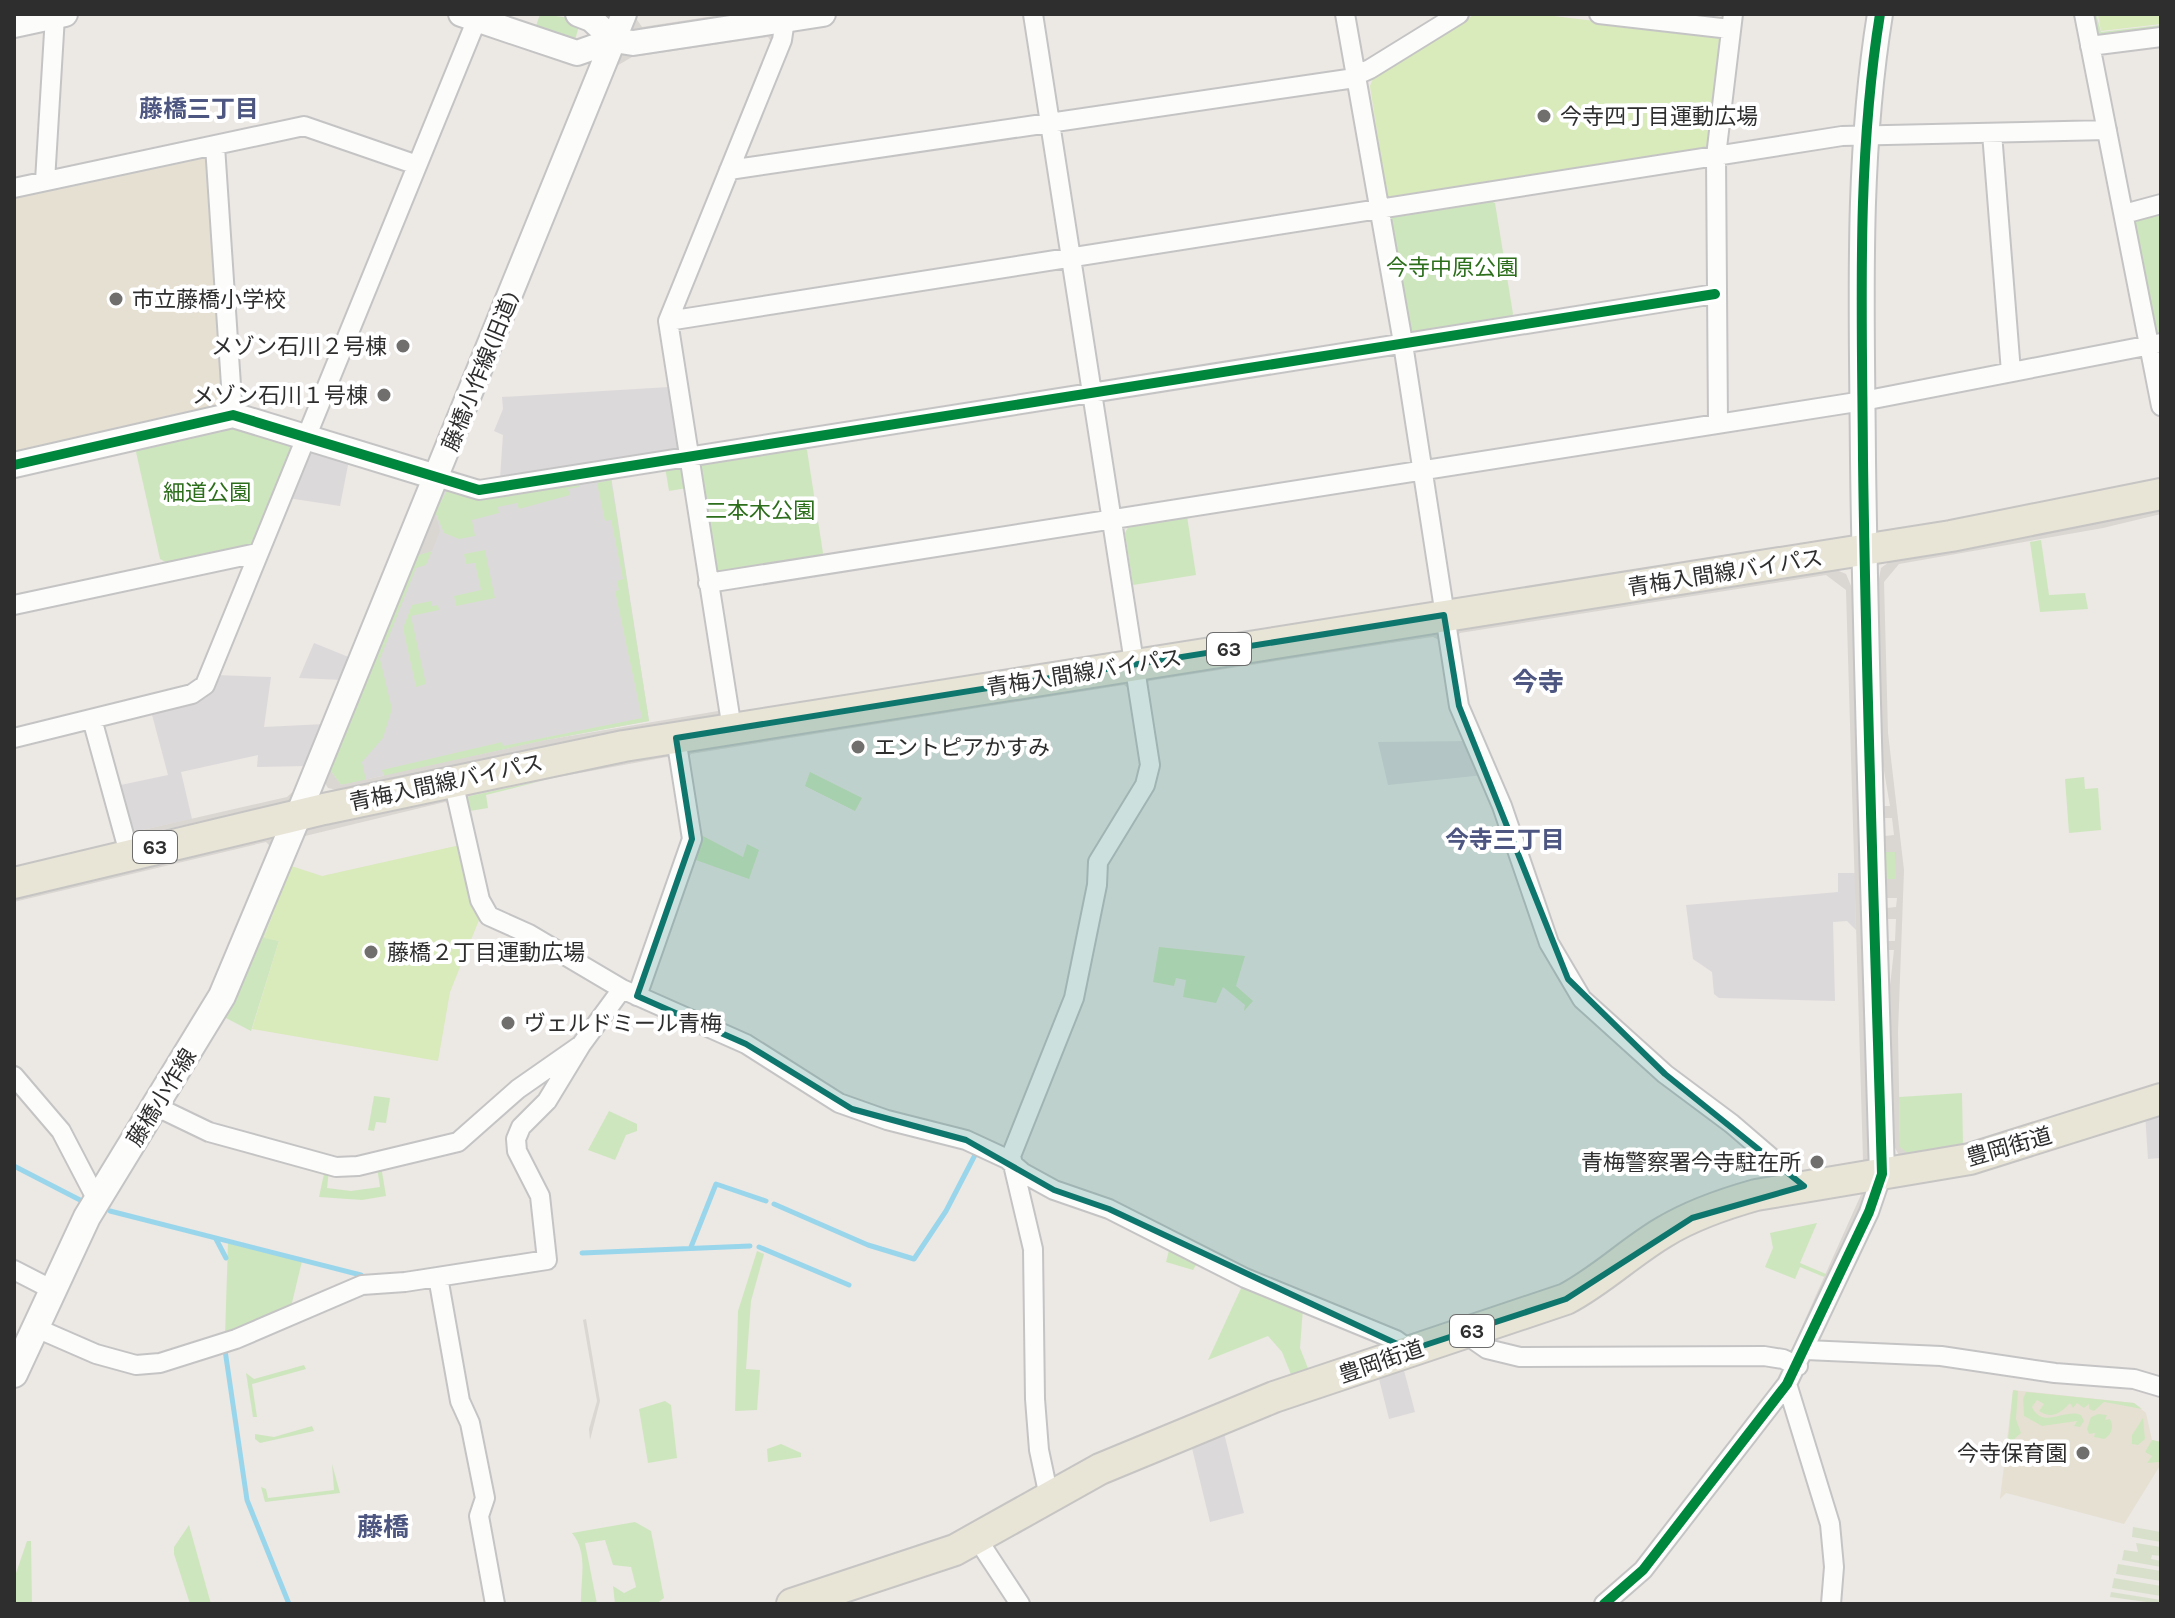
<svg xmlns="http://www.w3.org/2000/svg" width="2175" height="1618" font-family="Karla,'Noto Sans JP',sans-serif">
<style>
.industrial{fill:#dcd9db}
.education{fill:#e6e0d3}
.green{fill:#cee6be}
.cemetery{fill:#d8e0cc}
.pitch{fill:#d9eabb}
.plaza{fill:#dad6d2}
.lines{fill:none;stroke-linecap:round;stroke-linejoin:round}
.stream{stroke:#99d6ec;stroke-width:5}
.minor-casing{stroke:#c5c4c5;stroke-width:22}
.tertiary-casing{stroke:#c5c4c5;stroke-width:28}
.secondary-casing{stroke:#c5c4c5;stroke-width:30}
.primary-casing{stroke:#c6c5c4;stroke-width:34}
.minor{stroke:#fcfcfb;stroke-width:18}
.tertiary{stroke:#fcfcfb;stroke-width:24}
.secondary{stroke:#fcfcfb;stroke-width:26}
.primary{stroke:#e8e4d6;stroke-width:30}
.cycleway-casing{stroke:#fff;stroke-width:15}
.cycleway{stroke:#00873e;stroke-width:10}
.marked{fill:#0f766e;fill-opacity:0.2;stroke:#0f766e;stroke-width:6;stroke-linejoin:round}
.poi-dot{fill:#706f6e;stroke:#fff;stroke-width:3}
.labels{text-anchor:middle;stroke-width:8;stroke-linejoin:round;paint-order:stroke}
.shield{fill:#fff;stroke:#6d6d6d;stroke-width:2}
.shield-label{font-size:20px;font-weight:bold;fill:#2e2e2e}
.poi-label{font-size:22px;fill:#2e2e2e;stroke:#fff;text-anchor:start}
.park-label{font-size:22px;fill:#2c6e1b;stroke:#fff}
.street-label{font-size:22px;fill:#2e2e2e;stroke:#fff}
.neighbourhood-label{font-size:24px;font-weight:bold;fill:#4d5680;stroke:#fff}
.quarter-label{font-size:26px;font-weight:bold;fill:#4d5680;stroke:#fff}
</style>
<rect width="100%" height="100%" fill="#ece8e4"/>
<!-- industrial -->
<path class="industrial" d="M669,387L679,446L674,452L500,478L503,435L494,431L503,409L502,397Z
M314,449L349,460L340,506L288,498L306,453Z
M611,476L649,721L546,740L341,785L330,770L444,491Z
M314,643L351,658L342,680L299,678Z
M216,675L271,677L264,727L325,724L308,766L257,767L258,755L181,772L192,819L138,831L128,828L116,786L168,775L151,711L206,698Z
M1469,741L1484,775L1388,785L1378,742Z
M1838,873H1855L1856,930L1847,921L1833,922L1835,1001L1719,998L1714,994L1712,972L1693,959L1686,905L1838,892Z
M2161,1107V1158L2148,1159L2145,1113Z
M1402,1363L1415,1412L1389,1419L1377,1371Z
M1224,1433L1244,1513L1210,1522L1190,1440Z"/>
<!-- education -->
<path class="education" d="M203,156L209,161L226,403L221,408L14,454V196Z
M2013,1390L2134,1403L2146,1413L2152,1440L2161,1442V1464L2124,1524L2006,1493L2000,1499Z"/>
<!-- green -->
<path class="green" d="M540,14L571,18L579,26L575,40L534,32Z
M2091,14H2096L2101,32L2161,25V30L2101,37L2095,33Z
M1488,200L1495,203L1513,314L1509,320L1414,335L1409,331L1390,220L1395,214Z
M2161,211V336L2154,332L2133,225L2137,218Z
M229,427L290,442L294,449L257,540L250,545L167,563L160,559L136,452L140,446Z
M801,446L807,450L823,553L819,559L720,574L714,570L698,467L702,461Z
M677,465L684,470L687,488L669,491L665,467Z
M611,480L649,721L546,740L384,776L382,770L502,742L503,746L642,718L615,591L619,590L617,581L623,579L611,520L605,521L597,483Z
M578,482L579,487L568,489L570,495L519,509L517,503L498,507L499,513L472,520L475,536L459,539L444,533L435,512L448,489Z
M1187,516L1196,575L1133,585L1125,533L1129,525Z
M2041,540L2049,595L2085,593L2088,609L2040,612L2030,542Z
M485,550L495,598L456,606L454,596L481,590L475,563L466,564L464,554Z
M432,551L426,565L416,568L380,659L392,709L383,738L362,762L366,780L341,785L330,770L418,555Z
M431,601L432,606L438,605L439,610L411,616L426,684L416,687L403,628L412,605Z
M810,772L862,798L855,811L805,786Z
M2084,777L2085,789L2098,788L2101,830L2069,833L2065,779Z
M545,780L486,795L488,808L470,811L473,823L469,824L464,802L469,796Z
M697,833L743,857L747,844L759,850L749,879L693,859Z
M1896,851V879H1886L1885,852Z
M286,869L289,870L264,937L279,941L251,1031L224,1017Z
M1159,947L1245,956L1236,986L1253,1001L1244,1011L1245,1005L1223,987L1216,1003L1183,997L1186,980L1176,978L1174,986L1153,982Z
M1962,1093L1963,1147L1915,1160L1900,1148L1899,1097Z
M374,1096L390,1098L386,1123L376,1122L374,1131L368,1130Z
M609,1111L637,1124V1131L626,1135L615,1160L588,1150Z
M381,1166L386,1196L362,1200L319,1197L325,1169L329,1170L327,1188L351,1191L380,1187L377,1167Z
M1817,1223L1800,1263L1826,1274L1824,1277L1800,1267L1795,1279L1765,1267L1773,1248L1770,1233Z
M228,1243L302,1261L291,1307L225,1336Z
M1170,1246L1199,1260L1193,1270L1166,1262Z
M757,1251L764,1254L751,1301L746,1369L760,1370L757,1410L735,1411L738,1311Z
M1243,1284L1303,1308L1300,1348L1311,1376L1294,1382L1282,1352L1268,1336L1208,1360Z
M304,1365L306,1369L252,1384L257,1417H253L246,1373L254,1379Z
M2013,1390L2018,1391L2016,1419L2021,1433L2011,1442L2008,1441Z
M2026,1392L2134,1403L2142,1409L2104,1402L2094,1411L2089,1409V1404L2084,1408L2077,1403L2073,1408L2070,1403C2062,1412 2052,1420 2039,1411L2044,1404L2037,1400L2032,1407C2043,1430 2064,1408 2081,1415L2084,1421L2080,1427L2074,1426L2077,1421L2042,1426L2024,1416L2023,1399Z
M665,1401L671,1405L677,1458L648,1463L639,1409Z
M2098,1414L2107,1415L2105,1420L2110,1419C2114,1426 2112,1435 2104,1439L2094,1437L2095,1433L2089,1434L2087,1429L2091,1417Z
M2143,1418L2145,1439L2138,1445L2132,1444V1435Z
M312,1426L314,1431L260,1443L255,1439V1434L274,1437Z
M2152,1440L2161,1442L2159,1462L2147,1463L2152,1456L2145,1452Z
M781,1444L801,1453V1457L768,1462L767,1449Z
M332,1464L340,1493L265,1502L261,1487L266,1489L268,1498L334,1490Z
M635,1522L651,1531L664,1598L656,1604H615L613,1586L624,1593L636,1587L631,1567L613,1565L605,1540L585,1543L597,1604H581C580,1580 589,1554 572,1533Z
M189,1525L211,1604H190L174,1554V1547Z
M27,1541H31L32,1604H14V1579Z"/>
<!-- cemetery -->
<path class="cemetery" d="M2133,1527L2161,1532V1542L2132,1537Z
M2136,1543L2161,1547V1556L2152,1555L2151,1559L2161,1561V1567L2122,1560L2124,1550L2138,1552Z
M2118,1564L2161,1571V1581L2116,1574Z
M2114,1578L2161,1586V1596L2112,1588Z
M2111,1592L2161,1600V1604L2110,1597Z"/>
<!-- pitch -->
<path class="pitch" d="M1475,14H1537L1718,36L1722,42L1710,146L1704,151L1393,200L1387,196L1370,86L1373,79Z
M2098,14H2161V24L2101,31Z
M460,845L479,920L450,992L438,1061L252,1029L279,941L264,938L289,870L288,865L322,876Z"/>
<!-- plaza -->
<path class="plaza" d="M633,14L642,27L727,14H774L634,31L630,25Z
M772,34V43L768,37L632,57L615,67L480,399L614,61L622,52Z
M315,447L417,477L422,485L300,790L290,801L278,805L134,836L128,828L138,831L287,797L299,786L420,490L415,479L314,449L306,453Z
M444,491L435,512L440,531L432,551L418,555L330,770L341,785L546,740L718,711L721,706L720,714L547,746L342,791L328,788L324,781L439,492Z
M2161,507V514L2103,528L1899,564L1884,582L1888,733L1904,870L1898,1032L1900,1147L1918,1162L1901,1159L1894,1146L1890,986L1894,950H1889L1888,941H1895L1896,919H1888L1887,908L1896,907L1897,898H1887L1886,879H1896L1895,852H1885V836L1894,835L1892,818H1884V806H1890L1883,765L1878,584L1881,568L1893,559L2102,521Z
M1834,569L1846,574L1852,588L1869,1160L1854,1170L1863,1160L1846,590L1826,575L1460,633L1455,638L1458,627Z
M1436,633L1441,641L1433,637L1398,642L1149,681L1145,686L1147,678Z
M1124,681L1131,690L1124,685L984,707L691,754L686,760L688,750Z
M670,753L675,762L667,757L558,777L469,796L464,802L467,793Z
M446,797L451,805L445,802L301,837V828Z
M267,836L274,841L275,851L266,842L14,902V897Z
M1864,1188L1867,1196L1795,1351H1791Z
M586,1319L600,1401L590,1440L589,1429L597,1401L583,1320Z"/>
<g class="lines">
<!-- stream -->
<path class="stream" d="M14,1166L80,1200
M774,1204L868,1245L914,1259L946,1211L975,1155
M110,1211L361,1275
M216,1239L226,1258
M691,1247L716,1184L766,1201
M759,1247L849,1285
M582,1253L750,1246
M225,1350L247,1500L289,1604"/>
<defs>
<path id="minor" d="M1033,14L1150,765L1145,785L1098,862L1097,885L1074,998L1011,1156L1033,1249L1035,1399L1039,1450L1049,1497
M1345,14L1401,331L1459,706L1502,806L1549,943L1582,999L1665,1074L1732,1124L1804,1186
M1599,14L1730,29
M2084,14L2161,406
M2090,46L2161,37
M1992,133L2011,372
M215,146L233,415
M729,170L1348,79L1370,69L1459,14
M45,181L55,16
M14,188L304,126L417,165
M2124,214L2161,204
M668,321L1842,136L2107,130
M1718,424L1716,156L1733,14
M436,477L479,490L1715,294
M708,583L1863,401L2161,343
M14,605L257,553
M92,719L129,853
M732,729L668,321L782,40L785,20
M14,738L192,694L205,685L477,19
M453,781L480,900L489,916L529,934L622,989L746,1044L839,1103L887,1120L966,1140L1007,1159L1023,1173L1054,1190L1109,1209L1245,1278L1396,1340L1410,1350
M637,996L692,839L676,738
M14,1076L61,1131L97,1200
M155,1106L209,1132L336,1167L358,1166L458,1142L518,1089L581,1045L622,989
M14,1270L51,1289
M438,1277L460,1401L470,1423L485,1498L479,1516L495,1604
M34,1327L96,1354L136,1365L160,1363L236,1339L362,1285L405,1282L547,1260L540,1196L517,1151L516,1139L521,1127L547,1101L581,1045
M1464,1333L1487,1349L1520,1357L1764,1356L1783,1359L1798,1366
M1806,1350L1941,1356L2055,1373L2134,1379L2161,1387
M1787,1384L1830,1524L1834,1567L1831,1604
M978,1540L1020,1604
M1604,1604L1643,1570L1787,1384L1869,1212L1882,1174"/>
<path id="tertiary" d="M461,14L577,53L614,40L633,43L823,14
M578,14L591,19L614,40
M1880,14C1856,162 1862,311 1863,460C1866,698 1875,936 1882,1174
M14,25L65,14
M14,465L233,415L436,477
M298,815L624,14"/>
<path id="secondary" d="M14,1374L87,1217L222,996L298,815"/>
<path id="primary" d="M14,883L324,809L624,746L1951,536L2161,494
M792,1604L955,1550L1100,1469L1274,1397L1566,1299C1602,1280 1630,1252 1664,1232C1692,1215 1724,1204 1756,1195L1970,1159L2161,1099"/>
</defs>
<!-- minor casing -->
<use href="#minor" class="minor-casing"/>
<!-- tertiary casing -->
<use href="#tertiary" class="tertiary-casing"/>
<!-- secondary casing -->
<use href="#secondary" class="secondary-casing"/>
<!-- primary casing -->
<use href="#primary" class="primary-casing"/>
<!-- minor -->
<use href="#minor" class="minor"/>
<!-- tertiary -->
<use href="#tertiary" class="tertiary"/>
<!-- secondary -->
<use href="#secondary" class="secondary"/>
<!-- primary -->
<use href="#primary" class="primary"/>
<defs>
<path id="cycleway" d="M14,465L233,415L479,490L1715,294
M1604,1604L1643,1570L1787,1384L1869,1212L1882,1174C1875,936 1866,698 1863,460C1862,311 1856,162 1880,14"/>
</defs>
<!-- cycleway casing -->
<use href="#cycleway" class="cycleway-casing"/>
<!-- cycleway -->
<use href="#cycleway" class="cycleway"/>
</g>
<!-- marked area -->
<path class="marked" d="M1444,615L1459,706L1568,979L1665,1074L1804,1186L1692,1218L1566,1299L1410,1350L1109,1209L1054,1190L966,1140L852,1109L746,1044L637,996L692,839L676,738Z"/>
<!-- markers -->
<g class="poi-dot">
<circle cx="1544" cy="116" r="8"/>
<circle cx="116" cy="299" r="8"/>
<circle cx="403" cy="346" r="8"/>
<circle cx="384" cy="395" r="8"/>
<circle cx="858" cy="747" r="8"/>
<circle cx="371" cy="952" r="8"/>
<circle cx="508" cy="1023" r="8"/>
<circle cx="1817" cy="1162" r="8"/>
<circle cx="2083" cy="1453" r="8"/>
</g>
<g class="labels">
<!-- shield labels -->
<g class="shield">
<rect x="1207" y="633" width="44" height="32" rx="6"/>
<rect x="133" y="831" width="44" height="32" rx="6"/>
<rect x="1450" y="1315" width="44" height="32" rx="6"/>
</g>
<g class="shield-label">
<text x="1229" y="656">63</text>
<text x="155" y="854">63</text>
<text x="1472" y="1338">63</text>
</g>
<!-- poi labels -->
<g class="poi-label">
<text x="1560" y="124">今寺四丁目運動広場</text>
<text x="132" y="307">市立藤橋小学校</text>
<text x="387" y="354" text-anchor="end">メゾン石川２号棟</text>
<text x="368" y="403" text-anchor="end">メゾン石川１号棟</text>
<text x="874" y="755">エントピアかすみ</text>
<text x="387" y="960">藤橋２丁目運動広場</text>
<text x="524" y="1031">ヴェルドミール青梅</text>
<text x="1801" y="1170" text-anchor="end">青梅警察署今寺駐在所</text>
<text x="2067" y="1461" text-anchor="end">今寺保育園</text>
</g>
<!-- park labels -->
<g class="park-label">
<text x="1452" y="275">今寺中原公園</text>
<text x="207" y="500">細道公園</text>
<text x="760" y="518">二本木公園</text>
</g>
<!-- street labels -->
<g class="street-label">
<text transform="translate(480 371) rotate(-68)" y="8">藤橋小作線(旧道)</text>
<text transform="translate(1725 572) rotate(-9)" y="8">青梅入間線バイパス</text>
<text transform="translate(1084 672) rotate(-9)" y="8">青梅入間線バイパス</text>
<text transform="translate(446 782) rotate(-12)" y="8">青梅入間線バイパス</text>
<text transform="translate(161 1097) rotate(-58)" y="8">藤橋小作線</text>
<text transform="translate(2009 1146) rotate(-16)" y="8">豊岡街道</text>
<text transform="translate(1381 1361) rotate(-19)" y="8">豊岡街道</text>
</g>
<!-- neighbourhood labels -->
<g class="neighbourhood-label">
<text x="199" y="117">藤橋三丁目</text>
<text x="1505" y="848">今寺三丁目</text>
</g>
<!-- quarter labels -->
<g class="quarter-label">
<text x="1538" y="691">今寺</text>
<text x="383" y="1536">藤橋</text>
</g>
</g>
<!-- border -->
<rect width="2175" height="1618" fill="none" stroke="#2e2e2e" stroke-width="32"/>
</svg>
